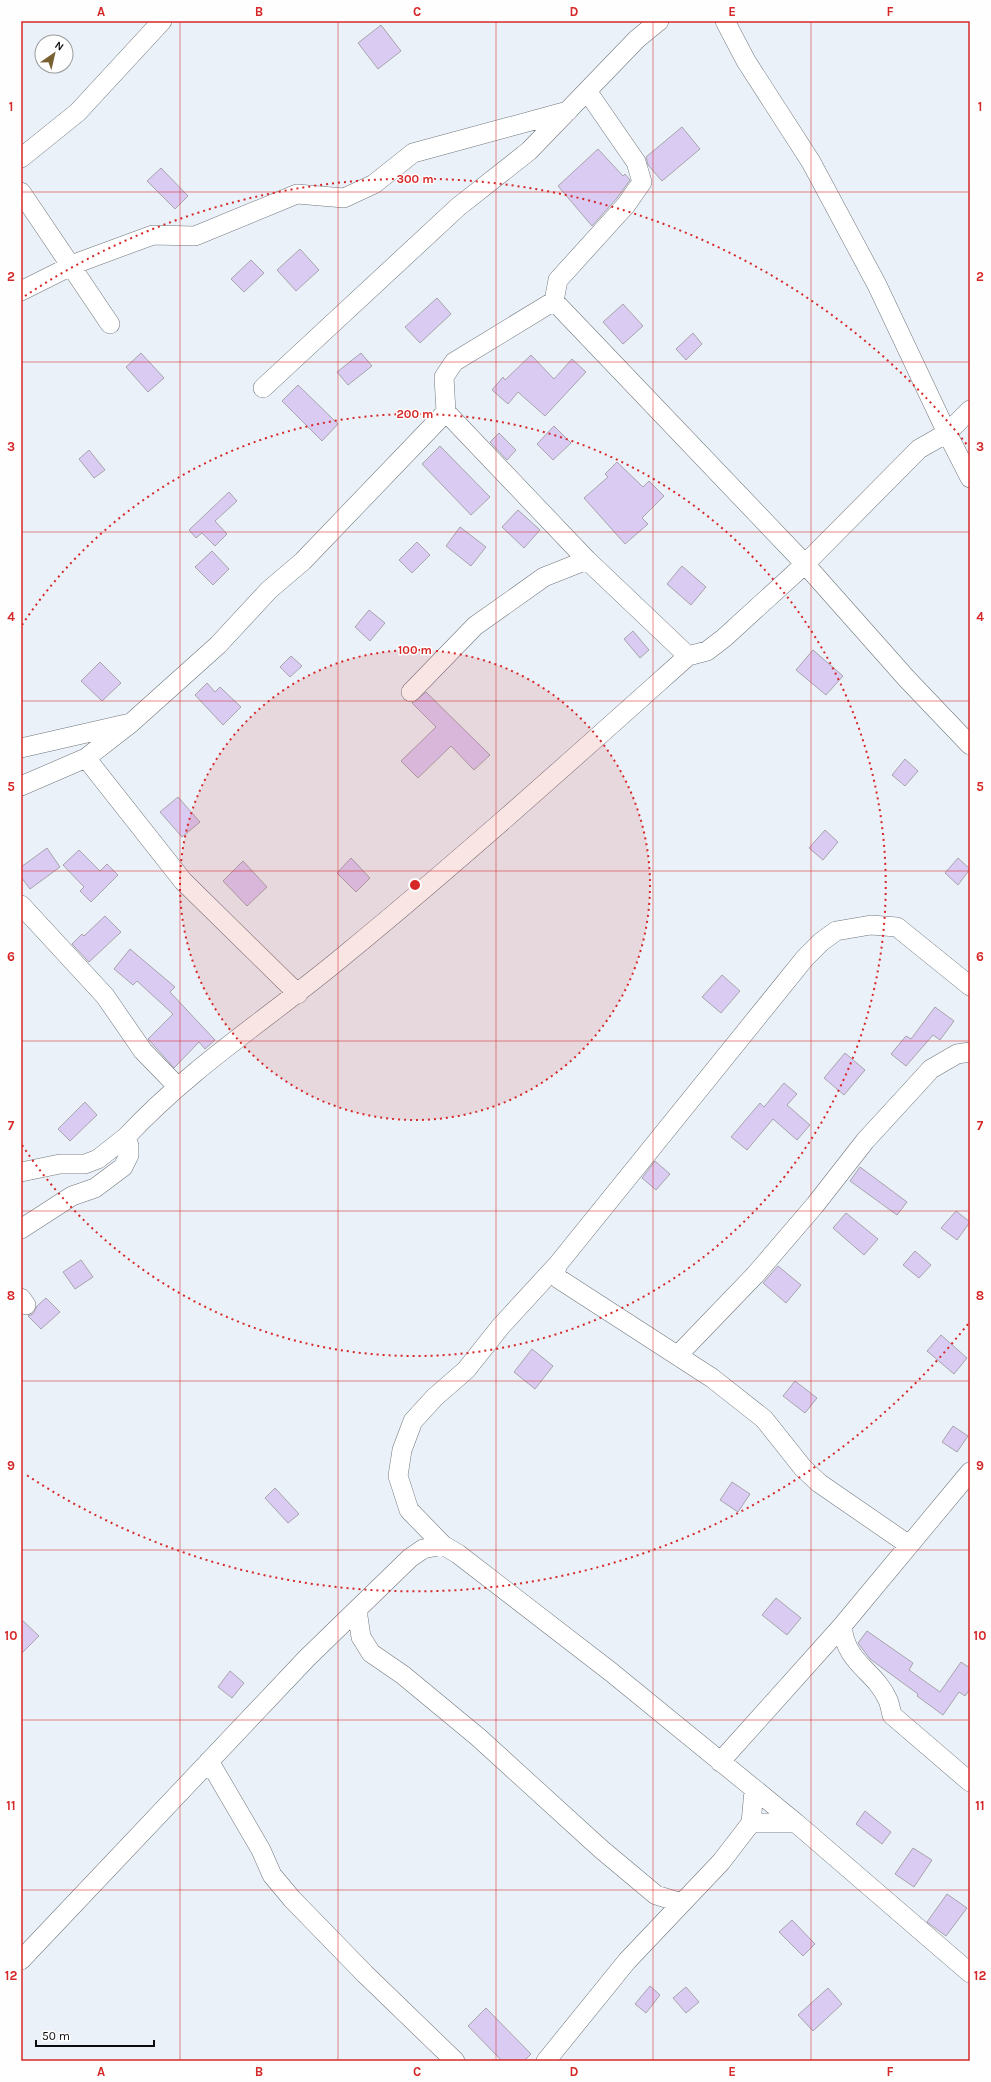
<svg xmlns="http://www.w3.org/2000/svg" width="991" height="2082" font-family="Karla,sans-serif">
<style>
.building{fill:#dacbf3;stroke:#a7a4ac}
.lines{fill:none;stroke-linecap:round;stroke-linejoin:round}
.minor-casing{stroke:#70767c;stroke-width:20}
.minor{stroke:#fff;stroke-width:19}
.grid{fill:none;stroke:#d62828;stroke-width:1;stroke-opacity:0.55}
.ring{fill:none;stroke:#d62828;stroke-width:2;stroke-dasharray:2 4}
.centre{fill:#d62828;stroke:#fefefe;stroke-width:2}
.ring-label{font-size:12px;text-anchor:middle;font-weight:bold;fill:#d62828;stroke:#fefefe;stroke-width:3;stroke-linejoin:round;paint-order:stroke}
.neatline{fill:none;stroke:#d62828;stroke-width:1.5}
.grid-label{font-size:13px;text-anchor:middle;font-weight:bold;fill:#d62828}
</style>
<rect width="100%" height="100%" fill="#eaf1f8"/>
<!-- building -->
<path class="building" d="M381,25L401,51L378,69L358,43Z
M682,127L700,149L662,181L648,165L646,157Z
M598,149L623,176L625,174L630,180L617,198L592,226L558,186Z
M161,168L188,196L175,209L147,181Z
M300,249L319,270L296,291L277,270Z
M251,260L264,273L244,292L231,279Z
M437,298L451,314L420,343L405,327Z
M623,304L643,326L623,344L603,322Z
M693,333L702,344L686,360L676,349Z
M141,353L164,378L148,392L126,367Z
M361,353L372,366L348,385L337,372Z
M531,355L554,379L572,359L586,372L545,416L518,392L508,404L492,390L503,377L505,380Z
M298,385L338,424L322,441L282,401Z
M554,426L571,443L553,460L537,444Z
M499,433L516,450L507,460L490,442Z
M440,446L490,497L471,515L422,464Z
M89,450L105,470L94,478L79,459Z
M617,462L643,487L649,481L664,496L642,518L648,524L625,544L584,498L608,477L605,474Z
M229,492L237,501L215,521L227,534L215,546L202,533L196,538L189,530Z
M518,510L540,530L524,548L502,527Z
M460,527L486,547L471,566L446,546Z
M417,542L430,555L412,573L399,560Z
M212,551L229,569L213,585L195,567Z
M682,566L706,587L691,605L667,584Z
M369,610L385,623L370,641L355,627Z
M633,631L649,650L640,658L624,639Z
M813,650L843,676L826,695L796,670Z
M291,656L302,666L290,677L280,667Z
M100,662L121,683L102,701L81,681Z
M207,683L215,692L220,687L241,707L223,725L195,695Z
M426,692L490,755L474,770L451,746L418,778L401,761L436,727L412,703Z
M905,759L918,771L905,786L892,775Z
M178,797L200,822L182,837L160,812Z
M825,830L838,842L823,860L809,848Z
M47,848L60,867L30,889L21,877V867Z
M79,850L100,871L107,864L118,875L91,902L80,891L84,887L63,865Z
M351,858L370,878L356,892L337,873Z
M958,858L970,869L958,885L945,873Z
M243,861L267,887L247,906L223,881Z
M105,916L121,932L89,962L72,944L82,934L84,936Z
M130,949L175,987L170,992L215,1040L205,1049L199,1042L174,1068L148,1039L173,1014L137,981L133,985L114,969Z
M722,975L740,991L721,1013L702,997Z
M935,1007L954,1021L940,1040L933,1035L906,1066L891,1054L906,1036L911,1039Z
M845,1053L865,1070L844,1095L824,1078Z
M784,1083L797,1094L787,1105L810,1125L797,1140L773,1119L747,1150L731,1137L760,1103L764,1107Z
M85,1102L97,1115L70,1141L58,1129Z
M655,1161L670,1174L656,1190L642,1178Z
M860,1167L907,1202L897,1215L850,1181Z
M956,1211L970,1222L957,1240L941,1228Z
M846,1213L878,1239L864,1255L833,1228Z
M915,1251L931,1265L919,1278L903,1265Z
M81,1260L93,1277L75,1289L63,1272Z
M778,1266L801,1285L786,1303L763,1283Z
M46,1298L60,1312L41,1329L28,1316L33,1314L37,1306Z
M941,1335L967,1358L954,1374L927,1351Z
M532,1349L553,1366L535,1389L514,1372Z
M795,1381L817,1398L805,1413L783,1396Z
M953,1426L968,1436L957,1452L942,1442Z
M732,1482L750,1494L738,1512L720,1500Z
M275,1488L299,1514L288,1523L265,1498Z
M776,1598L801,1618L787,1635L762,1615Z
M21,1619L39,1636L21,1654Z
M867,1631L913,1663L909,1670L940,1692L961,1662L970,1668V1689L965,1696L959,1692L943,1715L917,1696L918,1694L870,1659L858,1643Z
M230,1671L244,1683L232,1698L218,1687Z
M865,1811L891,1832L882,1844L856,1824Z
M913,1848L932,1860L914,1887L895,1874Z
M947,1894L967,1908L946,1936L927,1922Z
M792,1920L815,1944L803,1956L779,1932Z
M650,1986L660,1995L646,2013L635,2004Z
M686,1987L699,2002L686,2013L673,1998Z
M828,1988L842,2004L813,2031L798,2015Z
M486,2008L531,2054L524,2061H502L468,2026Z"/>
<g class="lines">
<defs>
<path id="minor" d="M725,21L746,61L811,162L877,285L947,433L970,478
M587,91L636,162L642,182L626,205L558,280L554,301L454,362L444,377L446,412L587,560L688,656L707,651L724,638L805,564L919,449L947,433L970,410
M21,158L78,112L162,21
M21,192L110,324
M21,291L77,263L153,235L195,236L297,194L344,198L374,184L413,153L568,111
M554,301L805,564L907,679L970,745
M263,388L458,207L529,151L637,39L659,21
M411,692L475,626L544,577L587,560
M21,748L126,724
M86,758L183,881L298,994
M21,786L86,758L131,723L218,645L269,590L303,561L446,412
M21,905L105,996L143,1051L177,1086
M970,986L897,927L871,925L836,931L821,942L805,958L558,1264L501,1326L466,1370L435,1397L413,1421L402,1450L398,1476L409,1510L443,1545L458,1554L611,1672L796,1823L970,1973
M21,1172L60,1164H85L98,1159L126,1137
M21,1229L72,1196L95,1188L123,1167L129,1155V1146L126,1137C192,1066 272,1016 346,954C463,858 575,757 688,656
M558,1264L555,1273L559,1279L712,1378L764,1419L803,1468L819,1483L909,1545
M21,1298L26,1305
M678,1355L755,1275L815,1205L865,1141L931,1069L957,1054L970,1052
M357,1610L361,1637L371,1653L403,1675L478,1737L601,1849L656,1895L682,1903
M842,1626C846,1665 875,1670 888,1700C890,1705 891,1711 892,1715L970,1782
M209,1761L261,1850L272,1875L292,1899L365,1974L455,2061
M720,1762L842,1626L970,1472
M751,1823H796
M21,1960L307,1658L410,1558L423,1549L443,1545
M546,2061L627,1961L721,1862L751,1823L754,1790"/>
</defs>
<!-- minor casing -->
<use href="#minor" class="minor-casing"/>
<!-- minor -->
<use href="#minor" class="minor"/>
</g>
<!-- grid -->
<path class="grid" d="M180,21V2061M338,21V2061M496,21V2061M653,21V2061M811,21V2061M21,192H970M21,362H970M21,532H970M21,701H970M21,871H970M21,1041H970M21,1211H970M21,1381H970M21,1550H970M21,1720H970M21,1890H970"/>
<!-- distance rings -->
<circle cx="415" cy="885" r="235" fill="#d62828" fill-opacity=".12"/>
<g class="ring">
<circle cx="415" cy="885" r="235"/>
<path d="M22 625A471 471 0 1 1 22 1145"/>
<path d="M968 1324A706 706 0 0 1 25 1474M25 296A706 706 0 0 1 968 446"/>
</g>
<circle cx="415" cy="885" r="6" class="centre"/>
<g class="ring-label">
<text x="415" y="183">300 m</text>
<text x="415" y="418">200 m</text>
<text x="415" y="654">100 m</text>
</g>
<!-- border -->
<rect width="991" height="2082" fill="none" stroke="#fefefe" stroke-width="44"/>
<!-- north arrow -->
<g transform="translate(54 54) rotate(34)"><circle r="19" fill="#fefefe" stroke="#9c9d9e"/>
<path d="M0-3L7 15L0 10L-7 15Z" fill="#786031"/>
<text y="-6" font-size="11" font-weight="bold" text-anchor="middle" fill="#0a0c0e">N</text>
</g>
<!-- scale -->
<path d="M36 2040v6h118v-6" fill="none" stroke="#0a0c0e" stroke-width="2"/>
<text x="42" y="2040" font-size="12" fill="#0a0c0e" stroke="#fefefe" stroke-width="3" paint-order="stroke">50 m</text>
<rect x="22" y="22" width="947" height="2038" class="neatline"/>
<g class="grid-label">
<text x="101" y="16">A</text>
<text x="259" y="16">B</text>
<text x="417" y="16">C</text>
<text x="574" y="16">D</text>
<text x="732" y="16">E</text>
<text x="890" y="16">F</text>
<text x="11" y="111">1</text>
<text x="980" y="111">1</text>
<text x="11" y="281">2</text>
<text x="980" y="281">2</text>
<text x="11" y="451">3</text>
<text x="980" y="451">3</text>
<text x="11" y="621">4</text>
<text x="980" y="621">4</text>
<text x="11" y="791">5</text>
<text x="980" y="791">5</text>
<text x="11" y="961">6</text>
<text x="980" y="961">6</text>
<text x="11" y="1130">7</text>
<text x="980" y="1130">7</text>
<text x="11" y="1300">8</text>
<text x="980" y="1300">8</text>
<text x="11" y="1470">9</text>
<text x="980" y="1470">9</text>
<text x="11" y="1640">10</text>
<text x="980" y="1640">10</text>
<text x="11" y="1810">11</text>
<text x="980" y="1810">11</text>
<text x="11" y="1980">12</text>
<text x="980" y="1980">12</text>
<text x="101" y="2076">A</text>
<text x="259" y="2076">B</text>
<text x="417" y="2076">C</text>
<text x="574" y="2076">D</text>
<text x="732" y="2076">E</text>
<text x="890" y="2076">F</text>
</g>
</svg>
